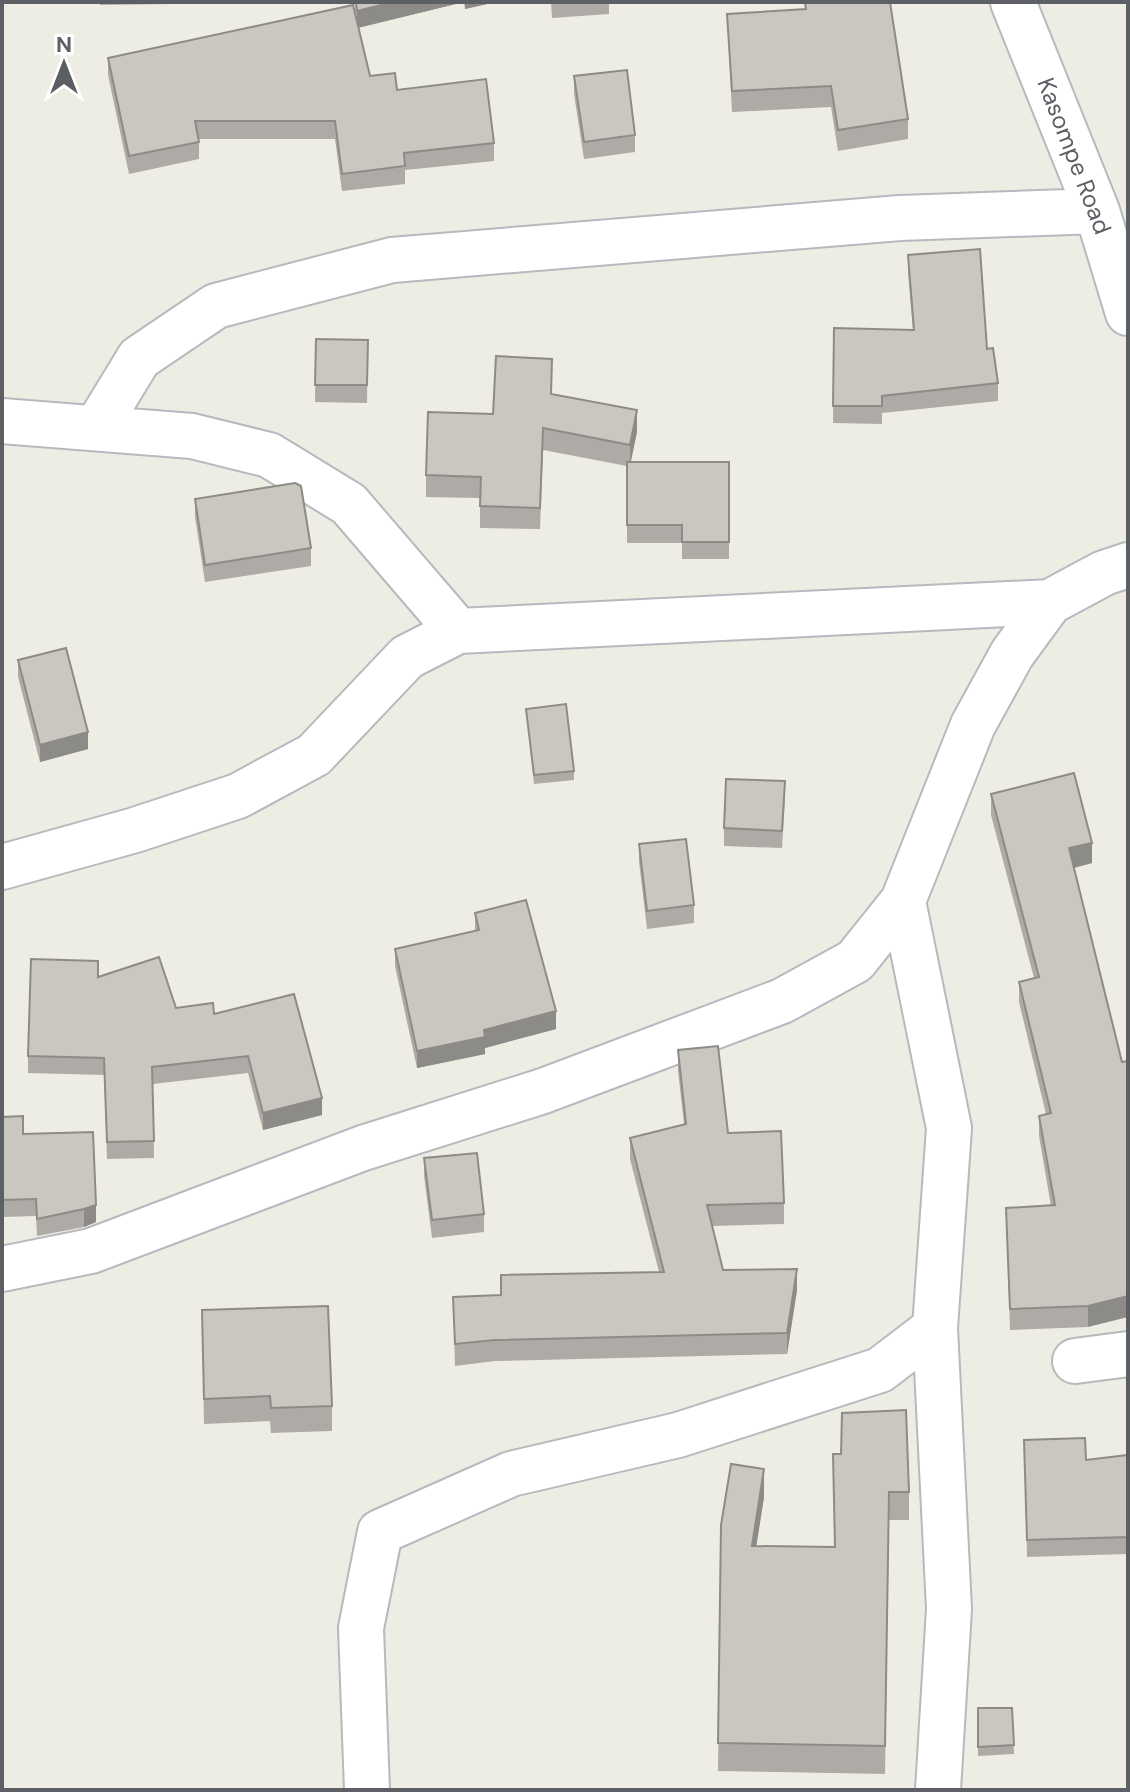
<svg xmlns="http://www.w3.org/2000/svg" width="1130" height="1792" font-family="'DM Sans',sans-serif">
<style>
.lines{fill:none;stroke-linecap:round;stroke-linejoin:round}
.minor-casing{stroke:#b6b9be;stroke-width:48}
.minor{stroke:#fff;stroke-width:44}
.wall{fill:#aeaba6}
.shaded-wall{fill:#8d8b87}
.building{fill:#cac7c1;stroke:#8d8b87;stroke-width:2}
.labels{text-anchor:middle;stroke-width:6;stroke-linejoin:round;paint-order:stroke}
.street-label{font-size:24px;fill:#5c5f64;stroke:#fff}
</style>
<rect width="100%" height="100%" fill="#eeede4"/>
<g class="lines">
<defs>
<path id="minor" d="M1013,2L1097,211L1128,313
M2,421L192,436L269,455L349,504L458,631
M97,427L139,358L216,306L392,260L900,218L1097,211
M2,867L135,830L238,796L314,755L407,657L458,631L1050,602
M903,901L949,1128L935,1328L949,1609L938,1790
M2,1269L91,1251L363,1148L543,1091L782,1001L855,961L903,901L973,725L1012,654L1050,602L1104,573L1128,565
M1075,1361L1128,1354
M367,1790L361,1628L380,1532L511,1474L678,1435L880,1370L935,1328"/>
</defs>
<!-- minor casing -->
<use href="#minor" class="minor-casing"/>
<!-- minor -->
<use href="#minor" class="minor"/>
</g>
<!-- wall -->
<path class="wall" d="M100,2H173V4L100,5Z
M354,2H496L465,9L464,2L358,28L370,76L494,143V161L405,170V184L342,191L335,139H199V159L129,174L108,75V58L357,22Z
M551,2H609V14L552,18Z
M804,2H890L908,119V139L838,151L831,107L732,112L727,14L805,9Z
M574,76L635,135V152L584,159L574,94Z
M908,255L987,349L998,383V401L882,413V424L833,423L834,328L913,330L908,273Z
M316,339L368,340L367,403L315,402Z
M552,394L637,432L630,462H729V559H682V543H627V466L543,450L540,529L480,528V498L426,497V475L493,414Z
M195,499L311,548V566L205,582L195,517Z
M18,660L88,749L40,762L18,677Z
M526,709L574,771V780L534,784Z
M991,794L1092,863L1074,868L1122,1062L1088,1327L1010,1330L1006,1208L1051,1206L1039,1136V1116L1046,1114L1019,1002V982L1034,978L991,815Z
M785,798L782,848L724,846V828Z
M639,844L694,905V923L647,929L639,862Z
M475,913L556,1029L485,1048V1054L417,1068L395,966V949L475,931Z
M98,977L176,1008L214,1014L322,1115L263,1130L248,1073L153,1084L154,1158L107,1159L104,1075L28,1073V1056Z
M678,1050L728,1133L784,1203V1224L712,1226L723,1270L797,1290L787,1354L495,1361L455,1366L453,1297L501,1295L659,1272L630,1159V1138L684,1124L678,1071Z
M2,1117L23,1134L96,1222L84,1227L37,1236L36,1216L2,1217Z
M424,1158L484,1214V1232L432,1238L424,1176Z
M202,1310L332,1406V1431L271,1433L270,1421L204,1424Z
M1024,1440L1086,1460L1128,1455V1554L1027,1557Z
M841,1454L909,1492V1520H889L885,1774L718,1771L721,1525L764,1497L756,1546L835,1547Z
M978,1708H1012L1014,1754L978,1756Z"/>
<!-- shaded-wall -->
<path class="shaded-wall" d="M393,2H464L357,28V11Z
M465,2H496L465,9Z
M637,410V432L630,466V445Z
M88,732V749L40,762V745Z
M1092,843V863L1069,869V848Z
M556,1011V1029L485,1048V1054L417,1068V1051L484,1030Z
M322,1098V1115L263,1130V1113Z
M96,1205V1222L84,1227V1209Z
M797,1269V1290L787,1354V1333Z
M1128,1296V1317L1088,1327V1306Z
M764,1469V1497L752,1574V1546Z"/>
<!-- building -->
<path class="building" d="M356,2H393L357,11Z
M805,2H890L908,119L838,130L831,86L732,91L727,14L806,9Z
M353,5L370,76L395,73L397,90L486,79L494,143L404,153L405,166L342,174L335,121H195L199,142L129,156L108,58Z
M627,70L635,135L584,142L574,76Z
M980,249L987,349L993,348L998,383L882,396V406H833L834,328L914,330L908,255Z
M316,339L368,340L367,385H315Z
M496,356L552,359L551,394L637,410L630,445L543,428L540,508L480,506L481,477L426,475L428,412L493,414Z
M627,462H729V542H682V525H627Z
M295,483L301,486L311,548L205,565L195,499Z
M66,648L88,732L40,745L18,660Z
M566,704L574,771L534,775L526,709Z
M1074,773L1092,843L1069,848L1122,1062L1128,1061V1296L1088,1306L1010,1309L1006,1208L1055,1205L1039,1116L1051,1113L1019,982L1039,977L991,794Z
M726,779L785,781L782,831L724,828Z
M686,839L694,905L647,911L639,844Z
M526,900L556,1011L484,1030L485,1037L417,1051L395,949L479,930L475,913Z
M159,957L176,1008L213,1003L214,1014L294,994L322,1098L263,1113L248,1056L152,1067L154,1141L107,1142L104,1058L28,1056L31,959L98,961V977Z
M718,1046L728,1133L781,1131L784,1203L707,1205L723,1270L797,1269L787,1333L495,1340L455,1344L453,1297L501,1295V1275L664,1272L630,1138L686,1124L678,1050Z
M23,1116V1134L93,1132L96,1205L84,1209L37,1219L36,1199L2,1200V1117Z
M477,1153L484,1214L432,1220L424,1158Z
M328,1306L332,1406L271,1408L270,1396L204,1399L202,1310Z
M906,1410L909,1492H889L885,1746L718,1743L721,1525L731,1464L764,1469L752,1546L835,1547L833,1454H841L842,1413Z
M1085,1438L1086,1460L1128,1455V1537L1027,1540L1024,1440Z
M978,1708H1012L1014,1745L978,1747Z"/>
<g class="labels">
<!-- street labels -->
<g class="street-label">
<text transform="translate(1074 156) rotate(69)" y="8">Kasompe Road</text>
</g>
</g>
<!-- border -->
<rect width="1130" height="1792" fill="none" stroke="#5c5f64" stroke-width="8"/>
<!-- north arrow -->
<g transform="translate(64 64)" stroke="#ffffff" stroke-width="6" paint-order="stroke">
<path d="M0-6L14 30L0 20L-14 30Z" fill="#5c5f64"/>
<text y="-12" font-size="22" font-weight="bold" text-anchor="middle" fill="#5c5f64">N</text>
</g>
</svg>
